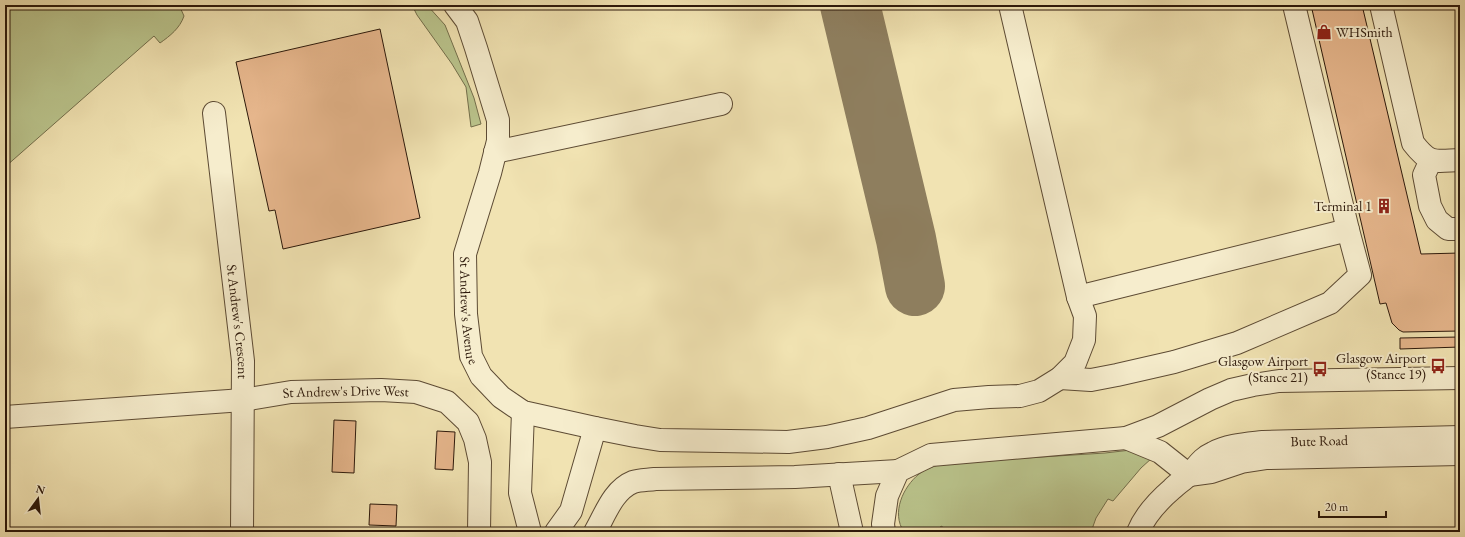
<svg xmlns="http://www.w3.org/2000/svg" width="1465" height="537" font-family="'EB Garamond',serif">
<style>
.green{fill:#bac48c;stroke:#736e4b}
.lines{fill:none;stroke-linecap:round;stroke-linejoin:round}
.taxiway{stroke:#8e7e5e;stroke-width:60}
.building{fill:#e6b68c;stroke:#2c180a}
.minor-casing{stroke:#5d4b34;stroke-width:24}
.minor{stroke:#f6edcd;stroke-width:22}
.labels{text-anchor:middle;stroke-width:4;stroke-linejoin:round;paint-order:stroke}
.poi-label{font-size:14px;fill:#2c180a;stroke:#f6edcd;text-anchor:end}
.street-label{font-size:14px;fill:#2c180a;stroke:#f6edcd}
</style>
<rect width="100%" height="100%" fill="#f1e3b2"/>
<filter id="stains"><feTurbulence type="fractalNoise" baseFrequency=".005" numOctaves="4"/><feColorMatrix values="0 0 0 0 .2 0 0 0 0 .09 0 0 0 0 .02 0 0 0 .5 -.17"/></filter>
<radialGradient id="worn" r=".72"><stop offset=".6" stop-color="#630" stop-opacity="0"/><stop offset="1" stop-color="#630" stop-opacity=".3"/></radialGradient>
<!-- green -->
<path class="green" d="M5,5H179L184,16C180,28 170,36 160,43L154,36L5,167Z
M412,5H427L445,25L474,98L481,124L471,127L466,87L452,64L417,15Z
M1131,450L1152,458L1141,468L1113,501L1108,499L1096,518L1091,532H951L941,526L938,532H904C891,513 903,487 919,474C927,468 935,466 945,463L1105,453Z"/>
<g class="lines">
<!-- taxiway -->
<path class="taxiway" d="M850,5L906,239L915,286"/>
</g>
<!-- building -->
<path class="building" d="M1311,5H1362L1421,254L1460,253V331L1403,332L1399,330L1392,323L1386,303L1380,304Z
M380,29L420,218L283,249L275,210L269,211L236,62Z
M1460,337V347L1400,349V338Z
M334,420L356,421L354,473L332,472Z
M437,431L455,432L453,470L435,469Z
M370,504L397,505L396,526L369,525Z"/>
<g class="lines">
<defs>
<g id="minor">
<path id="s1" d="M455,5L467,21L476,48L498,120V141L490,173L465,254L466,314L471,356L481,376L501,397L523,412L595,428L635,436L660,440L788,442L827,437L868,428L954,400L989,397L1020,396L1039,391L1060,378L1075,363L1084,340L1085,316L1078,297L1010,5"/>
<path d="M1381,5L1413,143C1430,165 1434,161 1460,160"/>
<path id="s2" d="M214,113L243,361L242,532"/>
<path d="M495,152L721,104"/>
<path d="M1431,160L1424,175L1430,206L1437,220L1448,229H1460"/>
<path d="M1078,297L1348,230"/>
<path d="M1060,378L1091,380L1117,375L1174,362L1237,343L1330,303L1360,275L1348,230L1294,5"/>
<path d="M523,412L520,493L530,532"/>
<path id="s3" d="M5,417L243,400L291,392L381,390L416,392L447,402L468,422L475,439L480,462L479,532"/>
<path d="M1126,438L1160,452L1189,475"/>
<path d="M839,474L852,532"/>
<path d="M1189,475L1211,472L1241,462L1267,458L1460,454"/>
<path d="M556,532L571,511L595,428"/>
<path d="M595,532C605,515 613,490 633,482C639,480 648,480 655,479L795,477L898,471"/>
<path d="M884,532L883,524L887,496L898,471L931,455L1126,438L1158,426L1210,399L1231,390L1253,385L1279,381L1460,378"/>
<path id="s4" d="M1138,532C1145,515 1158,501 1172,489C1177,484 1183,480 1188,476C1198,466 1200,459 1213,453C1228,445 1246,444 1263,442L1460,437"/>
</g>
</defs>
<!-- minor casing -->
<use href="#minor" class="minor-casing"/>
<!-- minor -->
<use href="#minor" class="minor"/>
</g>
<!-- icons -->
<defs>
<symbol id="shop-bare" viewBox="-9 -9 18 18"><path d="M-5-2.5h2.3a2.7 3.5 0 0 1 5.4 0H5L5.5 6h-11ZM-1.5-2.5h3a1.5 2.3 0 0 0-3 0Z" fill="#8f2418" stroke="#f6edcd" stroke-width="2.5" paint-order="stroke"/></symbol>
<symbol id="building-bare" viewBox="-9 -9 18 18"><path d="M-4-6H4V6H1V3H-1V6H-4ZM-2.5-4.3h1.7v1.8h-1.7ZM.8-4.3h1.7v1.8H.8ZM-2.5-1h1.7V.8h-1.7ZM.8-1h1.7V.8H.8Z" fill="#8f2418" stroke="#f6edcd" stroke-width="2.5" paint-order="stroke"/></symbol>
<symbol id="bus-bare" viewBox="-9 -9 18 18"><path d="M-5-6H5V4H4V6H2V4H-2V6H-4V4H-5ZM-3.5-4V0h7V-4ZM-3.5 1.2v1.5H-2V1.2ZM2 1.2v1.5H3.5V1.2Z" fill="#8f2418" stroke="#f6edcd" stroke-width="2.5" paint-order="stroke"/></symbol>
</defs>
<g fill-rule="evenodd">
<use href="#shop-bare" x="1313" y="21" width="22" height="22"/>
<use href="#building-bare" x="1373" y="195" width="22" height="22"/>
<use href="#bus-bare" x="1427" y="355" width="22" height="22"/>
<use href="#bus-bare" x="1309" y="358" width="22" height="22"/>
</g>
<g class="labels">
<!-- poi labels -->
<g class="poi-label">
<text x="1336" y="37" text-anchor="start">WHSmith</text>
<text x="1372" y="211">Terminal 1</text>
<text x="1426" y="363">Glasgow Airport<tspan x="1426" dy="16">(Stance 19)</tspan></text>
<text x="1308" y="366">Glasgow Airport<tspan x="1308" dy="16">(Stance 21)</tspan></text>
</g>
<!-- street labels -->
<g class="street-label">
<text dy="5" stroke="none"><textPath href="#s1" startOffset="319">St Andrew's Avenue</textPath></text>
<text dy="5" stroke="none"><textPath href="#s2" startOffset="210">St Andrew's Crescent</textPath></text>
<text dy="5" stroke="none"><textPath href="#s3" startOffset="342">St Andrew's Drive West</textPath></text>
<text dy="5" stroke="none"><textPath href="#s4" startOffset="218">Bute Road</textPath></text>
</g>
</g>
<!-- margin -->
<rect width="1465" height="537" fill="none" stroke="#f1e3b2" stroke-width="20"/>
<rect x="6" y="6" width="1453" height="525" fill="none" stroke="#2c180a" stroke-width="2"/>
<rect x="10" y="10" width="1445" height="517" fill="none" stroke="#2c180a"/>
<!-- north arrow -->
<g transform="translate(38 499) rotate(15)" stroke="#f6edcd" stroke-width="3" paint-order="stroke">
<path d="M0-3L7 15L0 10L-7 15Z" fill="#2c180a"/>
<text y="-6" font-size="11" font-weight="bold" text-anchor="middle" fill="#2c180a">N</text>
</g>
<!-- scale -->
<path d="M1319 511v6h67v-6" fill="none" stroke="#2c180a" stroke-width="2"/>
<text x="1325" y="511" font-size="12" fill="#2c180a" stroke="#f6edcd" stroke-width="3" paint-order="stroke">20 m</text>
<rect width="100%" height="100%" filter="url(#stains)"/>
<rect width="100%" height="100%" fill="url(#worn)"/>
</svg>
